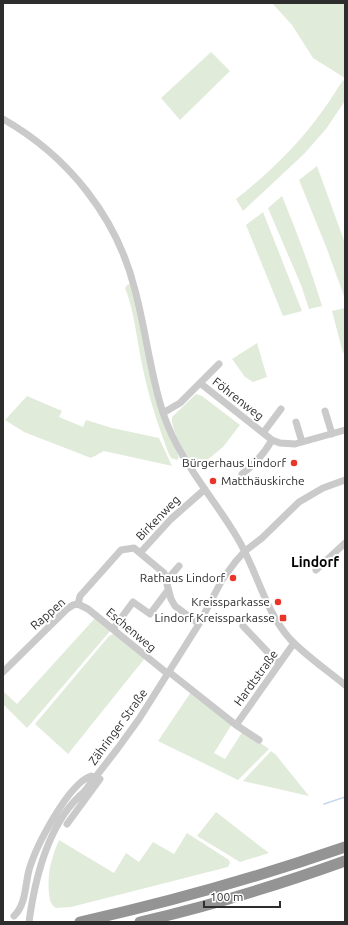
<svg xmlns="http://www.w3.org/2000/svg" width="348" height="925" font-family="Ubuntu,sans-serif">
<style>
.green{fill:#e1ebda}
.lines{fill:none;stroke-linecap:round;stroke-linejoin:round}
.stream{stroke:#c5d8ec;stroke-width:1.5}
.minor{stroke:#cacaca;stroke-width:7}
.highway{stroke:#949494;stroke-width:11}
.poi-dot{fill:#ea3429;stroke:#fff;stroke-width:1.5}
.labels{text-anchor:middle;stroke-width:4;stroke-linejoin:round;paint-order:stroke}
.street-label{font-size:12px;fill:#2d2d2d;stroke:#fff}
.poi-label{font-size:12px;fill:#2d2d2d;stroke:#fff;text-anchor:end}
.quarter-label{font-size:14px;font-weight:bold;fill:#000;stroke:#fff}
</style>
<rect width="100%" height="100%" fill="#fff"/>
<!-- green -->
<path class="green" d="M272,3H345V78L313,58L292,25Z
M211,52L230,71L180,120L161,98Z
M343,80L345,82V101L326,129L304,154L243,211L236,199C265,176 293,150 315,121C325,108 334,94 343,80Z
M317,166L345,243V299L327,249L299,180Z
M282,196C297,233 311,269 322,306L309,309L301,285L268,208Z
M263,212L302,311L283,316L246,225Z
M129,284L131,286L170,437L179,457L177,460L171,458L168,452C158,425 149,398 143,369C137,343 135,313 125,288L127,285Z
M345,308V352L343,353L332,311Z
M257,343L267,377L253,382L245,377L232,359Z
M196,394L202,396L240,425L223,447L195,470C188,458 170,430 172,417Z
M27,396L62,411L59,417L83,427L86,420L112,428L159,438L172,466L104,451L91,458L24,432L5,420Z
M96,617L111,630L27,728L3,704V691L17,704Z
M115,633L145,658L68,754L35,724L109,636Z
M191,692L232,724L214,753L225,759L243,731L269,749L238,780L158,741Z
M271,751L276,755L309,796L243,781Z
M216,812L269,853L240,862L197,836Z
M187,833L229,860L230,863L228,867L71,907L56,908C50,904 50,900 49,894C47,874 51,859 59,840L114,873L126,853L139,862L153,842L174,854Z"/>
<g class="lines">
<!-- stream -->
<path class="stream" d="M324,804L345,797"/>
<!-- minor -->
<path class="minor" d="M3,119C68,156 117,217 135,290C146,331 150,373 163,413C180,463 213,496 238,539C257,571 265,611 290,639C306,656 327,670 345,685
M200,383L272,440L280,443L295,444L345,430
M325,411L332,434
M163,413L180,403L219,364
M296,422L302,442
M263,433L281,409
M242,474C255,464 264,454 272,440
M316,570L345,543
M166,581L179,566
M78,604L88,609L168,674
M78,604L80,596L121,550L134,548L140,553
M199,624L175,606L171,599L164,573L140,553L171,519L204,490
M243,626L279,664
M113,629L133,602L150,614L168,590
M3,672L67,609L73,605L78,604
M169,672L236,725L259,740
M236,725L294,643
M14,916C26,905 25,885 29,870C36,846 68,784 91,776L100,779L67,824
M29,922C35,878 48,822 84,792L118,748L139,719L199,624L222,580L236,561L245,551L262,538L299,502L323,488L345,480"/>
<!-- highway -->
<path class="highway" d="M80,922C170,902 258,877 345,847
M140,922C210,906 278,885 345,861"/>
</g>
<!-- markers -->
<g class="poi-dot">
<circle cx="294" cy="463" r="4"/>
<circle cx="213" cy="481" r="4"/>
<circle cx="233" cy="578" r="4"/>
<circle cx="278" cy="602" r="4"/>
<rect x="279" y="614" width="8" height="8" rx="2"/>
</g>
<g class="labels">
<!-- street labels -->
<g class="street-label">
<text transform="translate(238 399) rotate(38)" y="4">Föhrenweg</text>
<text transform="translate(158 518) rotate(-46)" y="4">Birkenweg</text>
<text transform="translate(48 614) rotate(-41)" y="4">Rappen</text>
<text transform="translate(131 630) rotate(40)" y="4">Eschenweg</text>
<text transform="translate(256 678) rotate(-54)" y="4">Hardtstraße</text>
<text transform="translate(118 727) rotate(-54)" y="4">Zähringer Straße</text>
</g>
<!-- poi labels -->
<g class="poi-label">
<text x="286" y="467">Bürgerhaus Lindorf</text>
<text x="221" y="485" text-anchor="start">Matthäuskirche</text>
<text x="225" y="582">Rathaus Lindorf</text>
<text x="270" y="606">Kreissparkasse</text>
<text x="275" y="622">Lindorf Kreissparkasse</text>
</g>
<!-- quarter labels -->
<g class="quarter-label">
<text x="315" y="567">Lindorf</text>
</g>
</g>
<!-- border -->
<rect width="348" height="925" fill="none" stroke="#2d2d2d" stroke-width="8"/>
<!-- scale -->
<path d="M204 901v6h76v-6" fill="none" stroke="#2d2d2d" stroke-width="2"/>
<text x="210" y="901" font-size="12" fill="#2d2d2d" stroke="#ffffff" stroke-width="3" paint-order="stroke">100 m</text>
</svg>
